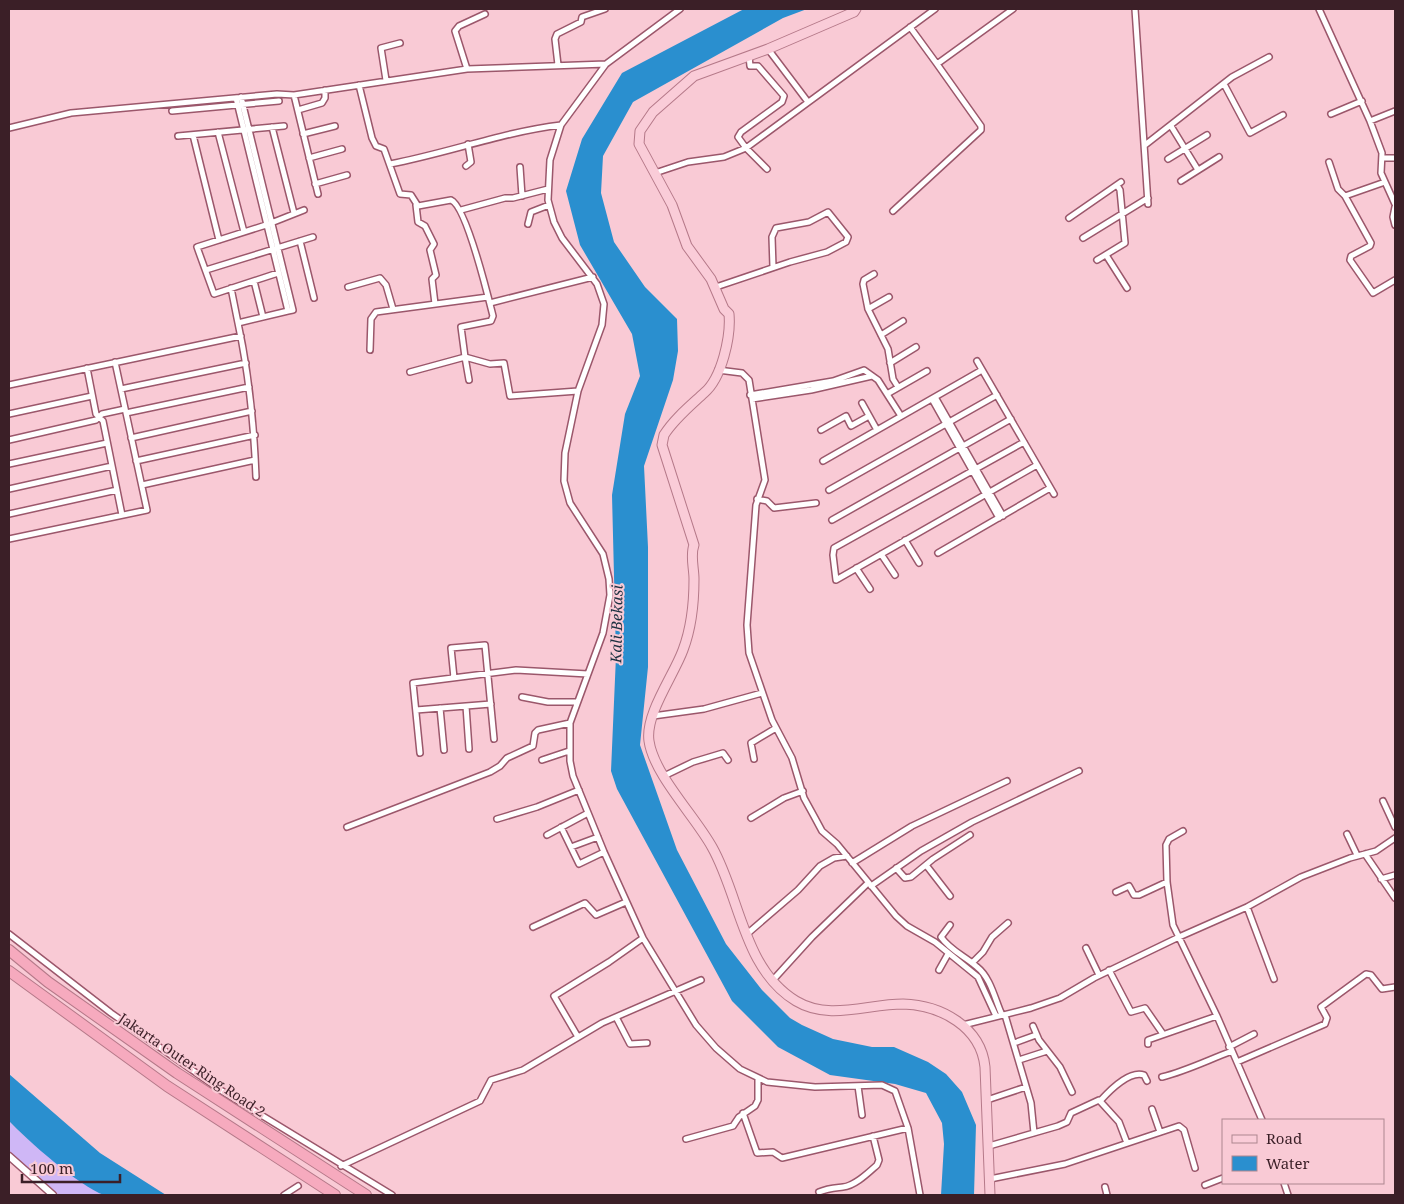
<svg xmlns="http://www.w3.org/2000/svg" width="1404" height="1204" font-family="'Noto Serif',serif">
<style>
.green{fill:#cfb7f6}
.water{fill:#2a8fcf}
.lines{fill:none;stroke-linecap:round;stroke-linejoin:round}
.minor-casing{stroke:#9b576b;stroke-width:8}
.tertiary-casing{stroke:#9b576b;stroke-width:9}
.primary-casing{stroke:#b57989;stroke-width:11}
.motorway-casing{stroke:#b57989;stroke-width:12}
.minor{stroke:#fff;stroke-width:5}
.tertiary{stroke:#fff;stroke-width:6}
.primary{stroke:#faccd8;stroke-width:9}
.motorway{stroke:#f6aabe;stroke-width:10}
.labels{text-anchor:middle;stroke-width:4;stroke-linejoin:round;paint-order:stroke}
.street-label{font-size:14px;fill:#3b1f27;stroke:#f9cad5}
.water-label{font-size:15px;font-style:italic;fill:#1d3141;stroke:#f9cad5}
</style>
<rect width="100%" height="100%" fill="#f9cad5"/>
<!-- green -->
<path class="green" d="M9,1121C37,1150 70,1174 105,1195H59L9,1151Z"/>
<!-- water -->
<path class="water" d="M744,9H807L783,18L633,102L603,156L601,193L614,242L645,287L677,319L678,351L673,380L644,466L648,547V667L640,745L677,850L726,944L762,990L790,1018L802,1025L833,1039L872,1047H894L928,1062L946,1074L962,1092L976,1125L974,1195H941L944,1144L942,1123L926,1093L895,1084L830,1075L778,1047L732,1001L617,789L611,771L616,656L612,495L625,414L640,376L632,334L580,245L566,191L582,139L622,73Z
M9,1074L100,1153L166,1195C152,1195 114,1199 104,1195C79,1186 27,1140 9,1121Z"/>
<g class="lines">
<defs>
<path id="minor" d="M680,9L606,64L561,125L550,160L548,200L554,222L562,238L597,284L604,304L602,325L578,391L565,453L564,481L570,503L603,554L609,579L610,595L603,633L570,723V761L573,776L604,852L643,938L696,1025L716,1048L740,1069L767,1082L815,1087L882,1085L895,1091L908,1128L920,1195
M1135,9L1148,204
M1319,9L1370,121L1382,153L1381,173L1395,204
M910,27L937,64L1013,9
M768,49L808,102
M749,56L750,66H758L784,96L782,102L741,132L738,137L746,148L767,169
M558,65L555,39L557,34L581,22L582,17L605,9
M467,69L455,31L459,26L485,14
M386,80L381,48L400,43
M1224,84L1250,133L1283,115
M359,85L372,138L376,146L384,149L400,194L411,195L418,206L451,200C466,206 488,296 493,316L491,321L461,327L465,357L410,372
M294,95L318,194
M236,98L288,311L293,310L241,97
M298,110L322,103L325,98V90
M172,111L279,101
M1331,114L1362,101
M1370,121L1395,111
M1171,126L1198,170
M272,127L294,213
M9,128L71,113L277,94L294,95L467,69L606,64
M218,132L244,232
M303,134L335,126
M193,135L219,240
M178,136L284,126
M1145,145L1232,77L1269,57
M309,158L342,149
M1383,158H1395
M1168,159L1207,135
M1329,162L1338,189L1345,196L1385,182
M390,164C448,153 503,132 561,125
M466,166L471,162L468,144
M520,167L522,196
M655,173L688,162L724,157L746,148L935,9
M1181,181L1219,157
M315,184L347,175
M1345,196L1371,243L1370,246L1351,256L1350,260L1373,293L1395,280
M416,205L418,222L425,226L434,244L430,250L436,275L432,279L435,304
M1395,207L1393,217L1395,225
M461,210L505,198H513L548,189
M893,211L981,130V126L937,64
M1069,218L1121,182
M528,224L531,212L549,205
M1083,238L1148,198
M300,241L314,298
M1106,255L1127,288
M1097,260L1125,243L1120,190L1117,185
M206,270L313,237
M278,273L214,294L197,247L266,225L304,210
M874,274L864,280L863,284L868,309L888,349L893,379L898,387
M254,281L263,317
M348,287L380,278L386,285L393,309
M716,287L790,262L827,252L846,242L848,237L828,212L809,222L776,228L772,237L773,267
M231,288L238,323
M490,303L593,277
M868,309L889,297
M881,335L903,321
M370,350L371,319L376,312L488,297
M977,361L1054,494
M890,363L916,347
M87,368L96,414L103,421L122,515
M718,370L742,373L749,380L765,480L756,505L747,625L749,653L772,720L792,758L804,798L815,818L822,831L837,844L896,916L907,926L935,942L978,977L996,1016
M469,380L465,357L490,364L504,363L510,396L578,391
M9,385L241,336
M121,389L246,363
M887,394L927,371
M750,395L833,381L864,370L878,380L901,416
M935,397L1003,516
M752,399L811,390L872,376
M932,399L999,518
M862,403L877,430
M126,413L249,387
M9,414L92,396
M821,430L846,416L851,426L869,416
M131,438L252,411
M9,440L96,420L102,414L125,409
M1024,442L834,548L833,555L836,580L1037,465
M136,461L255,435
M823,461L982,370
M9,464L107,443
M256,477C254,425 249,374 238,323L288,311
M142,485L255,460
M9,489L112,466
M829,490L997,395
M757,499L767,501L774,508L816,503
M9,514L117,490
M832,520L1011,419
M9,539L147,510L115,362
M905,540L919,563
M938,553L1050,488
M881,554L895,575
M856,568L870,589
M454,678L451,648L485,645L494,739
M522,697L548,702H577
M466,706L469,749
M440,708L444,750
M416,710L491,704
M653,716L704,709L762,693
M420,753L413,683L516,670L588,674
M754,759L751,743L776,728
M542,760L569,751
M664,776L693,762L723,753L728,760
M1383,801L1395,827
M751,818L784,798L803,791
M497,819L537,807L579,790
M347,827L490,772L500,766L507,758L533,746L535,733L538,730L570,723
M561,827L579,864L604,852
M1183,831L1169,839L1166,845L1167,882L1173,925L1217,1016L1262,1120
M1347,834L1357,855
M547,835L588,813
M571,847L598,837
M1365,854L1395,898
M852,863L912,826L1007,781
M926,865L950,896
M896,868L905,878L911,877L933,859L970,835
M1381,879L1395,875
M871,886L921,851L972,822L1079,771
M1116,892L1129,886L1134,895H1139L1167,882
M1247,907L1274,979
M950,925L941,937C951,951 965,956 977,967C991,978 995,1000 1002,1015
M533,927L585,903L596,915L626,902
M9,934L111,1013L222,1091L392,1195
M747,934L798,890L820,866L834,858L847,856
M1086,948L1099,975
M972,963L983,952L992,937L1008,923
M939,970L948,954
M1109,970L1131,1012L1145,1008L1163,1034
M773,980L812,937L868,883
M1005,1015L1031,1103L1034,1133
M616,1017L630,1044L647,1043
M963,1025L1031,1008L1060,998L1094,978L1179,937L1247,907L1301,877L1350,858L1376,851L1395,838
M1033,1026L1039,1040L1060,1067L1072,1092
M578,1037L554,996L609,962L643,938
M1014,1043L1036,1035
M1148,1044V1040L1217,1016
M1229,1047L1254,1034
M1019,1060L1047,1051
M1237,1062L1325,1024L1327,1018L1321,1007L1366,974L1371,975L1382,989L1395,987
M1162,1077C1186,1071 1208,1060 1232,1051
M858,1086L862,1115
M987,1100L1026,1087
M1101,1100C1110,1090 1130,1070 1144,1075L1147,1081
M1152,1109L1160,1132
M743,1113L757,1153L773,1152L782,1158L908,1128
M686,1139L733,1126L739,1117L755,1106L758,1100V1080
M989,1146L1058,1126L1067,1122L1071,1113L1099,1100L1119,1122L1127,1143
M341,1166L480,1101L491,1080L523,1070L602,1023L701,980
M990,1179L1065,1164L1179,1126L1184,1130L1195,1168
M1284,1183L1288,1195
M1205,1185L1223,1178
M1105,1187L1107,1195
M819,1192C828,1188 834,1188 843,1187C855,1186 869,1172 877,1165L879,1160L873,1136
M284,1195L298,1186"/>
<path id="tertiary" d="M9,1156L53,1195"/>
<path id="primary" d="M856,9L854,12L768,49L694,76L653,112L640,131L639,144L672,205L687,246L711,279L724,309L729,314C731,336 722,378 704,393C690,406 674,419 664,435L662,445L694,545C690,555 694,568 694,579C694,601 691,629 683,650C674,675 645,714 649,741C654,775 695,816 712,847C740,896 743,969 796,1001C829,1021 867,1004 903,1004C941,1005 981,1027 985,1067L990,1195"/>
<path id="motorway" d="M9,950L48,982L177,1073L366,1195
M9,971L167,1086L335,1195"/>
</defs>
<!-- minor casing -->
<use href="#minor" class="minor-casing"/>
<!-- tertiary casing -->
<use href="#tertiary" class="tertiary-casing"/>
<!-- primary casing -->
<use href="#primary" class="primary-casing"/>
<!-- motorway casing -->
<use href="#motorway" class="motorway-casing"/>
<!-- minor -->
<use href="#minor" class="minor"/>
<!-- tertiary -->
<use href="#tertiary" class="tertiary"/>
<!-- primary -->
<use href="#primary" class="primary"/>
<!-- motorway -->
<use href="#motorway" class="motorway"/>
</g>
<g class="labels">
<!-- street labels -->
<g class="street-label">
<text transform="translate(192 1065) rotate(34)" y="5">Jakarta Outer Ring Road 2</text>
</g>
<!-- water labels -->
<g class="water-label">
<text transform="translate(617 624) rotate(-89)" y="5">Kali Bekasi</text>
</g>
</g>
<!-- border -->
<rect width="1404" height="1204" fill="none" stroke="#3b1f27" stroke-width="20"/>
<!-- legend -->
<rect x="1222" y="1119" width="162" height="65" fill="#f9cad5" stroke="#ad868f"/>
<rect x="1232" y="1135" width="25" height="8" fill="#faccd8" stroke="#ad868f"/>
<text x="1266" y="1144" font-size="15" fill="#3b1f27">Road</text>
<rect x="1232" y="1156" width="25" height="15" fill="#2a8fcf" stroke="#ad868f"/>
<text x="1266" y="1169" font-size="15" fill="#3b1f27">Water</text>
<!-- scale -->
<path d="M22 1174v8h98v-8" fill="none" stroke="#3b1f27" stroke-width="2.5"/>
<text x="30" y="1174" font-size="15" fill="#3b1f27" stroke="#f9cad5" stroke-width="4" paint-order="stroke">100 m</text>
</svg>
